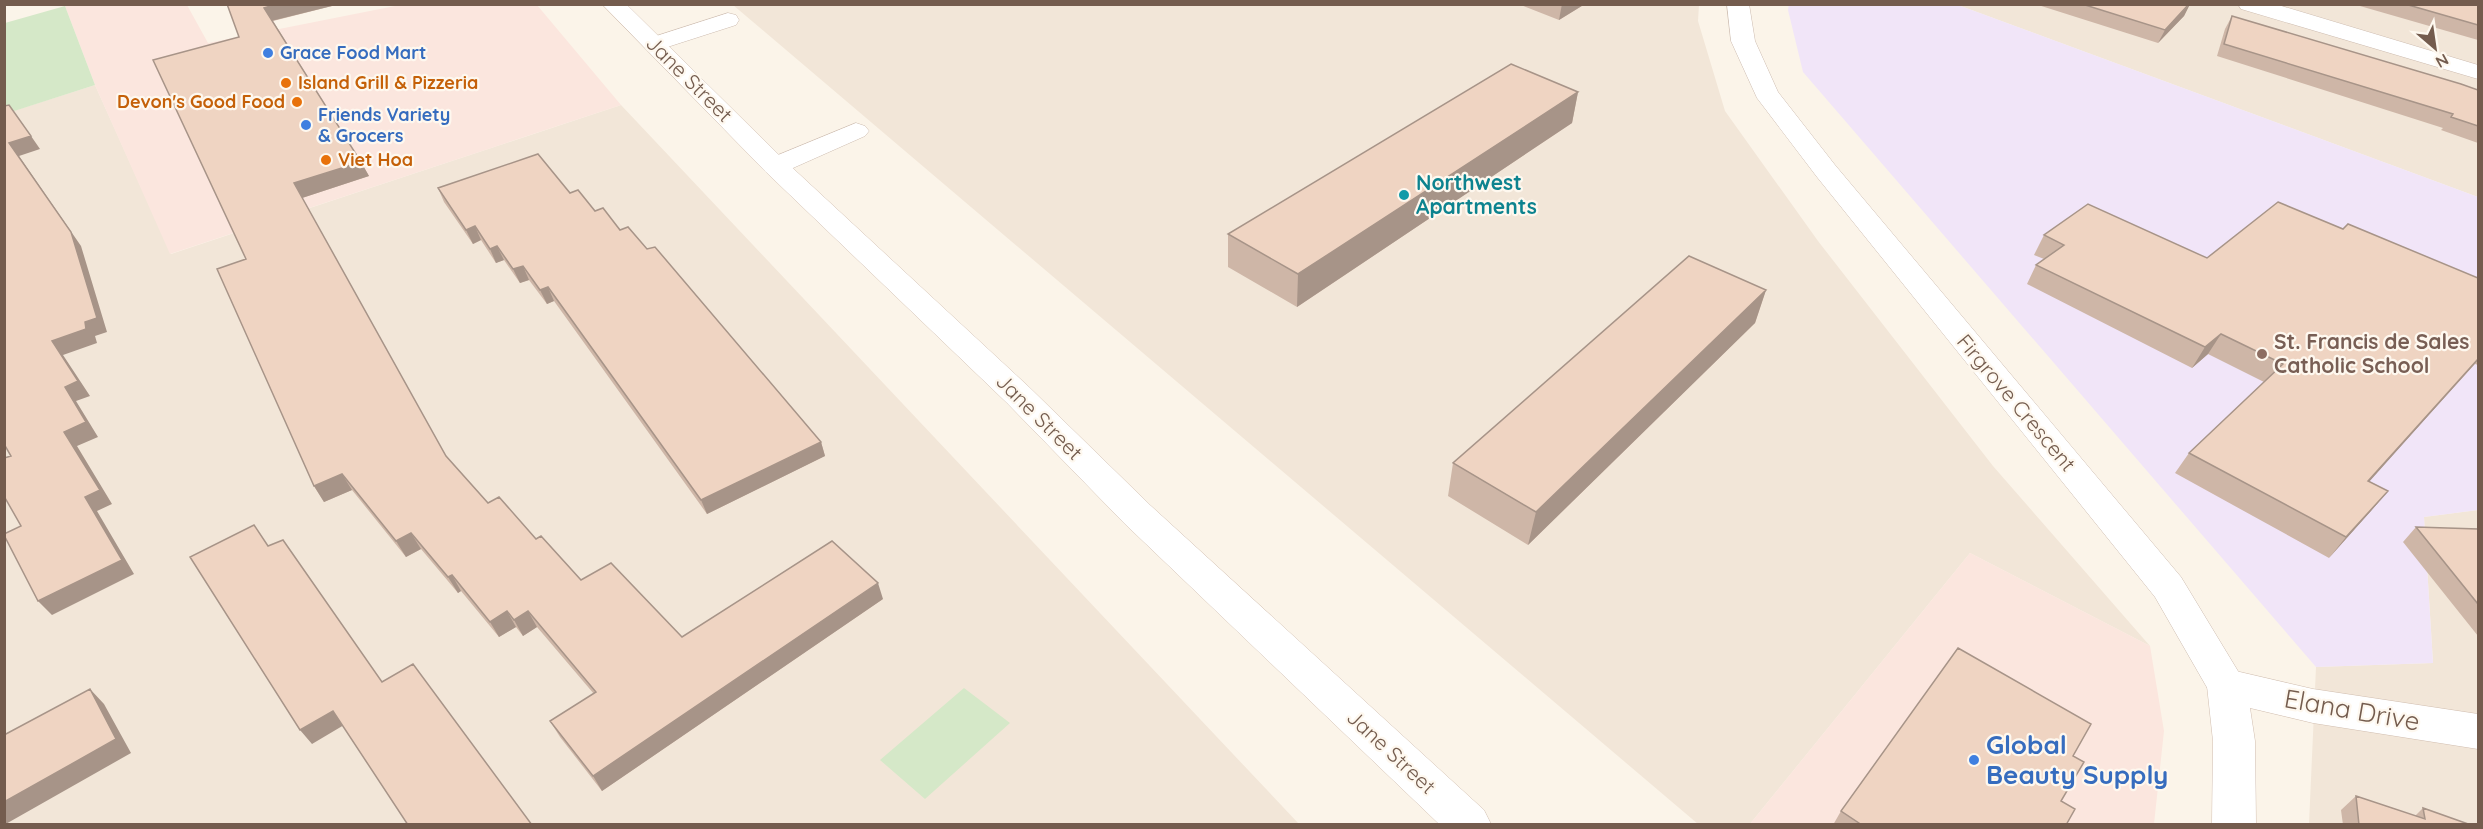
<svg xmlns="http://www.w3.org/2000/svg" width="2483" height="829" font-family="Quicksand,sans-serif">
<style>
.residential{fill:#f2e6d8}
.commercial{fill:#fbe6de}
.education{fill:#f1e5f8}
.green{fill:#d5e8c8}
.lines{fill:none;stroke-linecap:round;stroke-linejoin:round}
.street-casing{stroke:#cdbcb0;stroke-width:1}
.secondary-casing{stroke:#d1beb0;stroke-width:1}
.street{fill:#fff;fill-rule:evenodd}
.secondary{fill:#fff;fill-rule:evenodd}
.wall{fill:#ceb6a7}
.shaded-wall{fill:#a79488}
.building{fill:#efd4c2;stroke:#a79488;stroke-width:1.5}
.shop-dot{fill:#3f7fe0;stroke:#fef8ef;stroke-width:2}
.food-dot{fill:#e8710a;stroke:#fef8ef;stroke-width:2}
.culture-dot{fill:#0f9aa8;stroke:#fef8ef;stroke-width:2}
.education-dot{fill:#8d6e63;stroke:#fef8ef;stroke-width:2}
.labels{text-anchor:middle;stroke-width:4.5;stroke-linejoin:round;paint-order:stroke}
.far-shop-label{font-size:18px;font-weight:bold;fill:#366cbe;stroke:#fef8ef;text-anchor:start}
.far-food-label{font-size:18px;font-weight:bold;fill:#c56008;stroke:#fef8ef;text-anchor:start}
.street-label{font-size:21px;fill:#745c4e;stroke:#fef8ef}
.culture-label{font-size:21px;font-weight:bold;fill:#0d838f;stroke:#fef8ef;text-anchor:start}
.education-label{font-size:21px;font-weight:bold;fill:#785e54;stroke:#fef8ef;text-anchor:start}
.near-street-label{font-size:26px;fill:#745c4e;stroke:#fef8ef}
.near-shop-label{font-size:26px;font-weight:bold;fill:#366cbe;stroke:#fef8ef;text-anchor:start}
</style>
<rect width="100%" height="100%" fill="#fbf4e9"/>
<!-- residential -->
<path class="residential" d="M733,5H1699L1698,21L1725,111L1818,241L1993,466L2150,646L1970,553L1750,824H1698Z
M1958,5H2478V197Z
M95,85L171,254L621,105L1299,824H5L4,114Z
M2478,510V824H2309L2316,667L2433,663L2424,517Z"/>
<!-- commercial -->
<path class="commercial" d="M70,4L187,5L208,43L400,5H537L621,105L170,254L95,85L65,6Z
M1970,553L2150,646L2164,731L2154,824H1750Z"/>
<!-- education -->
<path class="education" d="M1789,4L1958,5L2478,197V510L2424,517L2433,663L2316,667L1803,72L1788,10Z"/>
<!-- green -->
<path class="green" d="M65,6L95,85L5,114V23Z
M964,688L1010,723L925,799L880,760Z"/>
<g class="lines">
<defs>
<path id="street" d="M1727,4H1749L1755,41L1778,92L1835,165L2181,577L2247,686L2241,698L2227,703L2213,698L2155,597L1817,177L1757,98L1731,41Z
M2238,4H2275L2478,65V79L2241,9Z
M728,13L736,15L739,20L736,25L655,51L647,49L643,44L647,39Z
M856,123L865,126L869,131L865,136L784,172L775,174L766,172L762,166L766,160Z"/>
<path id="secondary" d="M602,4H626L784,160L1029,387L1150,505L1484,810L1491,824H1439L1124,523L1007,403L766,172Z
M2227,669L2313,689L2478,714V749L2313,723L2250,708L2255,741L2256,824H2212L2213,741L2207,686L2213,674Z"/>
</defs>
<!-- street casing -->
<use href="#street" class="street-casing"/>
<!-- secondary casing -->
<use href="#secondary" class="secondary-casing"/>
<!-- street -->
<use href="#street" class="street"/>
<!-- secondary -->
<use href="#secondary" class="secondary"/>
</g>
<!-- wall -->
<path class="wall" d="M227,4H340L273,21L361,162L369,176L302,198L446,457L488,503L536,539L581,580L682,637L883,599L602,791L560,737L550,721L594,694L537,627L523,636L516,627L499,637L461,591L458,593L421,549L406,557L352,490L324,502L314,486L246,259L239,37Z
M1518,4H1585L1559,20Z
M2035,4H2190L2184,16L2158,43Z
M2353,4H2478V40Z
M2232,16L2478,90V143L2441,130L2443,128L2217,56L2225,29Z
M1578,92L1572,123L1297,307L1228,267V234Z
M438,188L570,193L647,249L821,442L825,456L707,514L554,301L547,304L529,280L520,283L504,260L496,263L481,240L473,244L444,202Z
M2343,229L2478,278V365L2475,364L2369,481L2388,491L2329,558L2175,473L2189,453L2264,382L2208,354L2192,368L2027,284L2036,265L2044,259L2034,255L2044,235L2207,258Z
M1766,290L1755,323L1528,545L1448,496L1453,463Z
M2416,527L2478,529V636L2403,542Z
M2073,756L2061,801L2066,825H1833L1841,811Z
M2356,796L2415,816L2423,808L2471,825H2343L2341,810Z"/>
<!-- shaded-wall -->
<path class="shaded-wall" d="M277,4H340L271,21L264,8Z
M1562,4H1585L1559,20Z
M2190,4L2184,16L2158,43L2165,30Z
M1578,92L1572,123L1297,307L1298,274Z
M31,136L40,149L19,156L81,246L107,332L95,336L97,343L63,355L90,396L76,401L98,437L77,446L112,504L97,511L134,574L52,615L38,601L85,497L64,432L65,387L52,341L9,143Z
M361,162L369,176L302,198L294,183Z
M475,226L481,240L473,244L466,230Z
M497,246L504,260L496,263L490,249Z
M523,266L529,280L520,283L513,269Z
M548,287L554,301L547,304L540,290Z
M1766,290L1755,323L1528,545L1536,512Z
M2221,334L2208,354L2192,368L2205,347Z
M2478,359V360L2352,501L2368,481Z
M821,442L825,456L707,514L701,500Z
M342,474L352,490L324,502L314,486Z
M2388,491L2371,511L2329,558L2346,537Z
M411,533L421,549L406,557L396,541Z
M452,575L461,591L458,593L448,577Z
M878,583L883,599L602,791L593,776Z
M507,611L516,627L499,637L490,622Z
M528,611L537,627L523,636L514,620Z
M90,689L104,704L131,753L4,825V802Z
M333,711L344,725L312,744L300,730Z"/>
<!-- building -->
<path class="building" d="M227,4H277L264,8L361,162L294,183L446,456L488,503L499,497L536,539L541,536L581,580L611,563L682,637L832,541L878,583L593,776L550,721L596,692L528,611L514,620L507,611L490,622L452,575L448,577L411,533L396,541L342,474L314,486L217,269L246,259L153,60L239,37Z
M2082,4H2189L2165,30Z
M2405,4H2478V25Z
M2232,16L2461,84L2478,90V126L2451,117L2453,114L2224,44Z
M1511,64L1578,92L1298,274L1228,234Z
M9,105L31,136L9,143L71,232L97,318L85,322L86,329L52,341L78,381L65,387L86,422L64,432L100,490L85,497L122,560L38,601L4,535V534L21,526L4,496V458L11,456L4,444V106Z
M538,154L570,193L578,190L595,211L603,208L620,230L628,227L647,249L655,247L821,442L701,500L548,287L540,290L523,266L513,269L497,246L490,249L475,226L466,230L438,188Z
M2278,202L2343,229L2348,224L2478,278V359L2368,481L2388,491L2346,537L2189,453L2283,364L2221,334L2205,347L2036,265L2064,245L2044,235L2088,204L2207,258Z
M1689,256L1766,290L1536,512L1453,463Z
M254,525L268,546L283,540L382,682L413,664L532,825H408L333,711L300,730L190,557Z
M2416,527L2478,529V604Z
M1958,648L2091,724L2073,756L2084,762L2061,801L2075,809L2066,825H1862L1841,811Z
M90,689L116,739L4,802V735Z
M2356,796L2425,819L2423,808L2471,825H2359Z"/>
<!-- markers -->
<g class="shop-dot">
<circle cx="268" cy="53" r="6"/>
<circle cx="306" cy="125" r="6"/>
<circle cx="1974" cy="760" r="6"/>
</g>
<g class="food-dot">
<circle cx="286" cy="83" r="6"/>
<circle cx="297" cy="102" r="6"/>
<circle cx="326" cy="160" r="6"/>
</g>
<circle class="culture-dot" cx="1404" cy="195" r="6"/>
<circle class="education-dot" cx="2262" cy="354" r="6"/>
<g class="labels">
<!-- far-shop labels -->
<g class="far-shop-label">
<text x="280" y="59">Grace Food Mart</text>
<text x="318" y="121">Friends Variety<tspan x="318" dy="21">&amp; Grocers</tspan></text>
</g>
<!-- far-food labels -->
<g class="far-food-label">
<text x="298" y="89">Island Grill &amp; Pizzeria</text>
<text x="285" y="108" text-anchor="end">Devon's Good Food</text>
<text x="338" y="166">Viet Hoa</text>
</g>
<!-- street labels -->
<g class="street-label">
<text transform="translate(689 79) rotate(45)" y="7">Jane Street</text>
<text transform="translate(2016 403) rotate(50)" y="7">Firgrove Crescent</text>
<text transform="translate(1039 417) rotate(45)" y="7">Jane Street</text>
<text transform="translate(1391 752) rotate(43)" y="7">Jane Street</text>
</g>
<!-- culture labels -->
<g class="culture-label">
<text x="1416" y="190">Northwest<tspan x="1416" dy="24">Apartments</tspan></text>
</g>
<!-- education labels -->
<g class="education-label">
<text x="2274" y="349">St. Francis de Sales<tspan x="2274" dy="24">Catholic School</tspan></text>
</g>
<!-- near-street labels -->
<g class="near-street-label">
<text transform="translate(2352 710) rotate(10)" y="9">Elana Drive</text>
</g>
<!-- near-shop labels -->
<g class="near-shop-label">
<text x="1986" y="754">Global<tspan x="1986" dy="30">Beauty Supply</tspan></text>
</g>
</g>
<!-- border -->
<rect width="2483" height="829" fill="none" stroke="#745c4e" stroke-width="12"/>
<!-- north arrow -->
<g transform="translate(2435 48) rotate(151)" stroke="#fef8ef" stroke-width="4.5" paint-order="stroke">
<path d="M0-4.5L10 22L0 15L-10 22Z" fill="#745c4e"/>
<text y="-9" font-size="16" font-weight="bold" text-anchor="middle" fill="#745c4e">N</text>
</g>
</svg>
